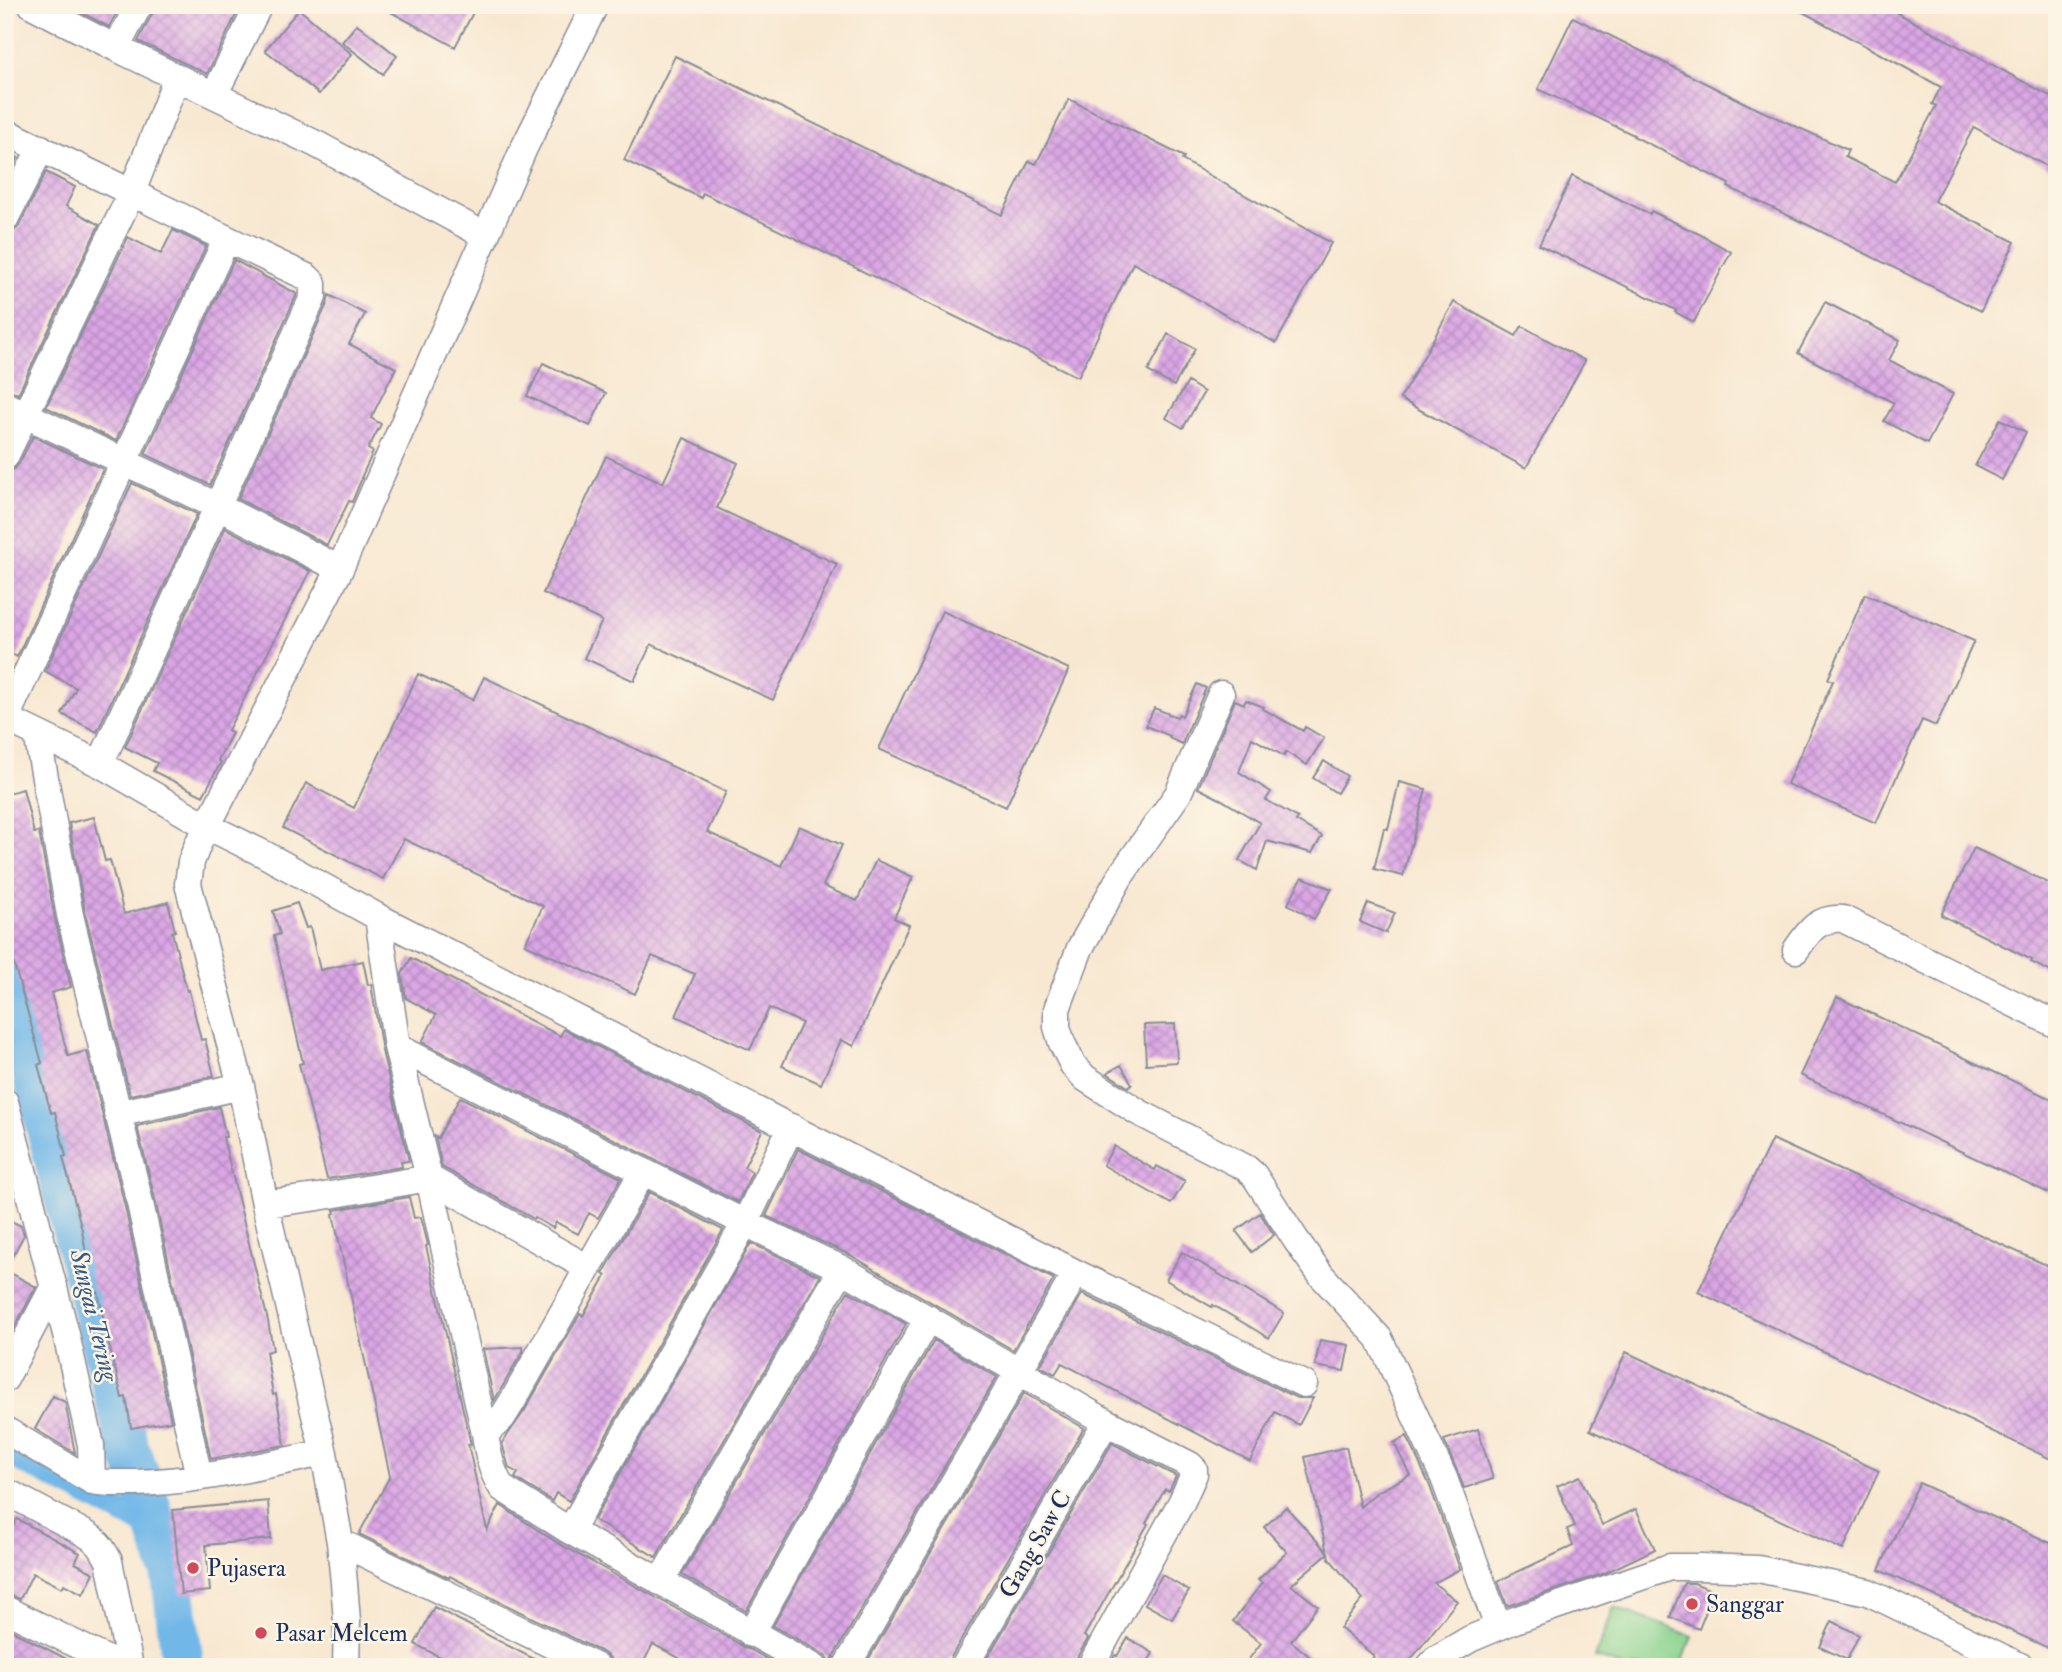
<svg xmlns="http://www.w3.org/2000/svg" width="2062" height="1672" font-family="'IM FELL Double Pica',serif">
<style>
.pitch{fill:#8ad38f;stroke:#528176;stroke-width:2}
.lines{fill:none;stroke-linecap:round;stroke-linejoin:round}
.canal{stroke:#71b7e8;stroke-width:24}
.river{stroke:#71b7e8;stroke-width:42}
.building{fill:url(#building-cross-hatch)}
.minor-casing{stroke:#8a8c98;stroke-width:29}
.minor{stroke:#fff;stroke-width:26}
.poi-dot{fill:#d1495b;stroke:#fcf5e5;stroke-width:2.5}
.labels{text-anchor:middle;stroke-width:5;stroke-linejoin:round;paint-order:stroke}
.street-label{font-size:24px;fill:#1b2f5e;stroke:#fcf5e5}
.poi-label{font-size:24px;fill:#1b2f5e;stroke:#fcf5e5;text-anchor:start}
.water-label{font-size:26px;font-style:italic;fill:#355887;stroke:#fcf5e5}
</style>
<defs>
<pattern id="building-cross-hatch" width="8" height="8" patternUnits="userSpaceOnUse" patternTransform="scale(1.75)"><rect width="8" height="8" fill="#dba6e5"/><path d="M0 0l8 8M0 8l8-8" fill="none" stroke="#b188bd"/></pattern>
</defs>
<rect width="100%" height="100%" fill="#fcf5e5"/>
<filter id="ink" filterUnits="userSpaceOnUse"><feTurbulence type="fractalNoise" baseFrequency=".0143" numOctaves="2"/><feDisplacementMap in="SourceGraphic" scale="14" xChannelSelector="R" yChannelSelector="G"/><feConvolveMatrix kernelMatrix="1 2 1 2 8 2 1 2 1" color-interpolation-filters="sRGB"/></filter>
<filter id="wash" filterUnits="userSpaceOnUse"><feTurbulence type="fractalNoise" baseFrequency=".00686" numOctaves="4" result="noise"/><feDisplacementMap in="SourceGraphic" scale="28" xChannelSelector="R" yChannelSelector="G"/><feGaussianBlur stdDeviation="1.57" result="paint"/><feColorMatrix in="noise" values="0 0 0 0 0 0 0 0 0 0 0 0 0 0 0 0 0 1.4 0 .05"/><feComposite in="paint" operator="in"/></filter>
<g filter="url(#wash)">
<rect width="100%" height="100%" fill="#f8e8d1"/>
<!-- pitch -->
<path class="pitch" d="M1614,1607L1692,1636L1681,1667H1623L1595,1657Z"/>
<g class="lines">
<!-- canal -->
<path class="canal" d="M5,1452L159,1532"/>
<!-- river -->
<path class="river" d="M5,963L128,1447L144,1488L172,1575L183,1667"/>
</g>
<g id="blocks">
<!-- building -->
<path class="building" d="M67,5H121L109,27Z
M155,5H241L207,74L138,41L153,12Z
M378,5H477L455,47Z
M1790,5H1883L2057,100V172L1974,127L1934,201L2015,242L1981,311L1804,223L1728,187L1729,184L1633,136L1634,135L1538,89L1573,17L1751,106L1848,150L1845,157L1895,182L1936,106L1932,104L1941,87Z
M299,9L352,54L319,94L265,50Z
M357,24L397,56L383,74L342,42Z
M675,56L1002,215L1029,161L1036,164L1069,99L1184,157L1182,160L1331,243L1276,343L1133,263L1078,377L703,193L701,198L624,160Z
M5,151L18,158L5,184Z
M46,172L75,187L66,206L99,225L18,394L5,389V235L13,232L19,226Z
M1572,176L1650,214L1651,211L1699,234L1731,252L1694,322L1675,312L1676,310L1539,245Z
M173,230L206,246L116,441L46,407L128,237L161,254Z
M234,260L297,294L210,485L145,454Z
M329,295L365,314L349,344L396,368L371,418L381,424L368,449L373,452L361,478H362L352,502L349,501L327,545L238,499L327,304Z
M1454,302L1516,336L1522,326L1585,361L1526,468L1400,399Z
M1825,302L1900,340L1889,360L1953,394L1927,444L1884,421L1894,403L1798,353Z
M1168,334L1195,349L1174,386L1148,371Z
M543,363L606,393L590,426L527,396Z
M1188,382L1204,392L1183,428L1166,418Z
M2000,419L2026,432L2002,480L1975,466Z
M33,436L103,469L17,657L5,651V473L13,470L19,464Z
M684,438L738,463L717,508L837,564L773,700L651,644L634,681L584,658L602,621L543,593L606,456L663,483Z
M132,483L197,514L97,732L62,714L76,688L45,671Z
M225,528L310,571L228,730L232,733L218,760L221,762L203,796L153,771L157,763L125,747Z
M1865,594L1974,641L1936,726L1922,720L1876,823L1787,784L1833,681L1828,679Z
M942,611L1069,669L1006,807L879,749Z
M418,674L473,700L484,677L726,792L707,832L781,866L799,826L842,845L823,886L857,901L876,860L913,877L894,918L909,925L854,1046L841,1040L821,1084L782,1066L802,1023L769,1008L750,1050L676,1016L695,974L652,956L635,994L525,944L543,906L404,839L383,879L283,828L306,783L354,808Z
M1197,684L1206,688L1182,744L1169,738L1170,736L1146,726L1154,708L1177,717L1179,714L1182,716Z
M1235,700L1244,704L1246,700L1264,707L1263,709L1303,731L1305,727L1324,738L1307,765L1286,752L1284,756L1252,738L1239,772L1271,792L1266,800L1298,818L1296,821L1322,836L1312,853L1267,841L1257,870L1239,860L1260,823L1222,800L1198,788Z
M1324,761L1347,776L1337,793L1313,778Z
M1399,782L1426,789L1403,876L1374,869L1384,828L1388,829Z
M23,789L34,833L39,832L55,919L71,987L51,993L68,1056L87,1051L125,1207L171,1421L131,1428L126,1397L122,1398L115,1368H114L98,1292L94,1293L89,1270L82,1230L63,1157L66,1156L55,1112L51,1113L38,1065L42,1063L6,936L10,934L5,915V794Z
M94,817L105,861L110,860L124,914L168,902L175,931L172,932L187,991L189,990L201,1040L205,1039L214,1076L130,1095L85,912L69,823Z
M1974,848L2057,887V975L2031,962L2032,960L1941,915Z
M1302,877L1332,889L1314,919L1288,904Z
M297,903L306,928L310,927L320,970L363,961L368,985L371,984L382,1051L409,1161L401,1162L402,1167L327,1179L299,1064L303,1063L274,936L280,934L273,911Z
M1368,903L1395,913L1386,933L1360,922Z
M411,958L560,1036L564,1029L762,1131L744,1167L752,1172L738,1202L422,1042L436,1015L406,998L402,974Z
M1837,997L2057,1102V1197L1800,1075Z
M1175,1024L1177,1062L1146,1064L1144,1025Z
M1121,1065L1132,1084L1128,1087L1107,1073Z
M460,1097L621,1178L598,1218L589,1213L578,1234L556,1222L553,1228L535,1218L534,1219L442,1167L435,1136L438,1138Z
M219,1107L226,1137H223L268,1321L273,1350L266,1352L273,1395L276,1394L285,1445L211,1459L155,1199L137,1126Z
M1772,1139L2057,1270V1462L1698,1292Z
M1114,1146L1155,1170L1157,1166L1185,1181L1171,1204L1103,1165Z
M798,1149L1054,1279L1013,1350L850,1255L766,1216Z
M649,1192L723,1230L569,1501L556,1493L552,1501L515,1478L518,1473L509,1468L502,1443L525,1410L580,1314L583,1316L606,1276L603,1274Z
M409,1197L414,1218L421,1217L428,1245L426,1246L464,1414L471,1445L468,1444L487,1530L500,1505L556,1542L738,1643L744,1648L751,1650L781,1667H696L653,1644L641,1667H618L612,1663L610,1658L604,1653L496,1600L450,1576L449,1578L359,1534L390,1476L333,1214L335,1213L334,1210Z
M1260,1213L1274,1235L1252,1252L1236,1231Z
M5,1218L21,1226L24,1235L5,1270L36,1287L5,1345Z
M751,1243L820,1276L656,1557L594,1520Z
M1182,1252L1284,1313L1269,1338L1213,1305L1212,1307L1166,1280Z
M848,1291L906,1324L746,1611L682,1575Z
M1082,1294L1297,1398H1313L1299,1425L1275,1412L1250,1461L1062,1363L1055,1374L1040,1366Z
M934,1340L997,1377L832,1659L830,1667L827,1658L822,1653L773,1626Z
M1320,1340L1349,1345L1344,1371L1315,1366Z
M523,1347V1351L494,1401L483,1349Z
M1626,1352L1879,1471L1843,1550L1590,1430Z
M1024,1393L1084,1428L950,1659L948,1667H864Z
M53,1396L65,1402L75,1453L35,1429Z
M1478,1429L1493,1479L1464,1488L1444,1440Z
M1407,1436L1429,1484L1460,1569L1434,1583L1457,1601L1405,1667H1366L1374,1656L1340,1628L1363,1599L1329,1558L1328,1553L1291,1585L1318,1606L1291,1641L1322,1667H1243L1261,1643L1233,1621L1262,1583L1258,1580L1287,1552L1264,1527L1286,1507L1327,1552L1305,1457L1346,1447L1360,1507L1377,1492L1410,1475L1394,1443Z
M1112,1443L1176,1476L1169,1491L1165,1489L1146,1523L1148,1524L1084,1636L1088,1639L1076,1659L1074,1667H982Z
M1580,1476L1602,1525L1636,1509L1655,1549L1605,1573L1507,1606L1498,1581L1573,1546L1567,1529L1575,1526L1557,1486Z
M1919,1483L2057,1546V1652L1879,1570Z
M268,1501L271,1539L206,1545L210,1591L181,1594L173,1510Z
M17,1519L80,1553L75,1563L94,1573L83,1594L64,1584L62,1588L33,1573L20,1599L5,1593V1541Z
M1162,1575L1189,1591L1172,1619L1145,1604Z
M1684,1583H1694L1714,1591L1699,1629L1670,1617Z
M434,1607L549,1667H435L440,1657L415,1644Z
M1832,1621L1859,1635L1847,1660L1820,1647Z
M5,1627L82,1667H5Z
M1128,1638L1153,1653L1145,1667H1108L1115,1655L1117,1656Z"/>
</g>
</g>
<g filter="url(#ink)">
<use href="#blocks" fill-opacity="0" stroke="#8a8c98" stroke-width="2"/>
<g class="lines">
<defs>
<path id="minor" d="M32,5L116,48L316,144L486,236
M116,48L139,5
M214,95L259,5
M5,132C106,179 206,230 307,277L313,283V297L100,764
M5,219L41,148
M5,405L217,506L340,569
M5,457L132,192L177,77
M1221,694L1178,794L1121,875L1080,948L1057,1009V1027L1062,1043L1073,1065L1085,1078L1138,1112L1246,1168L1254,1175L1296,1240L1321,1275L1379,1338L1444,1478L1498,1627
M5,718L100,764L207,826L264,854L378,917L1076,1273L1304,1384
M6,718L226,240
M37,734L70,915L140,1203L199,1477
M378,917L397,1047L429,1178L485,1434C488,1454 491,1471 502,1488L570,1531L814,1667
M1796,950C1809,931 1818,917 1843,919L2057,1025
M397,1047L745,1223L842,1269L1106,1422L1190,1465L1194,1469V1474L1182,1501L1090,1667
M5,1102L66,1334L91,1445L92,1481
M117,1114L241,1086
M265,1204L318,1197L429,1178L588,1268
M5,1379L54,1286
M5,1430L92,1481C107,1484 121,1483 135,1483C199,1482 262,1465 324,1453
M485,1434L502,1418L512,1402L643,1171
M5,1491L84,1533C97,1540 102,1547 109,1561L130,1667
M570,1531L745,1223L791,1127
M340,1542L597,1667
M660,1582L842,1269
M5,1609L122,1667
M751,1634L928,1318
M346,1667L347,1621L344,1583L340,1542L324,1453L265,1204L241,1086L188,884L191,862L198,844L340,569L524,148L595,5
M846,1667L1076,1273
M964,1667L1106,1422
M1429,1667L1436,1659L1470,1639L1515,1620L1670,1567H1701L1758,1569L1868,1592L2022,1667"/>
</defs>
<!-- minor casing -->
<use href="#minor" class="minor-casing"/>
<!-- minor -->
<use href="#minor" class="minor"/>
</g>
</g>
<!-- markers -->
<g class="poi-dot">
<circle cx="193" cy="1568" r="7"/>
<circle cx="1692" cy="1604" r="7"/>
<circle cx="261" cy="1633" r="7"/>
</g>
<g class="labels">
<!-- street labels -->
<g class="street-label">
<text transform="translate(1035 1544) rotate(-60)" y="8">Gang Saw C</text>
</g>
<!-- poi labels -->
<g class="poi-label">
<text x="207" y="1576">Pujasera</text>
<text x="1706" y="1612">Sanggar</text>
<text x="275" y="1641">Pasar Melcem</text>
</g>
<!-- water labels -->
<g class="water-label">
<text transform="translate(95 1315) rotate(76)" y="9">Sungai Tering</text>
</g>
</g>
<!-- margin -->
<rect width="2062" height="1672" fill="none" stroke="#fcf5e5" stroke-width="28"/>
</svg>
